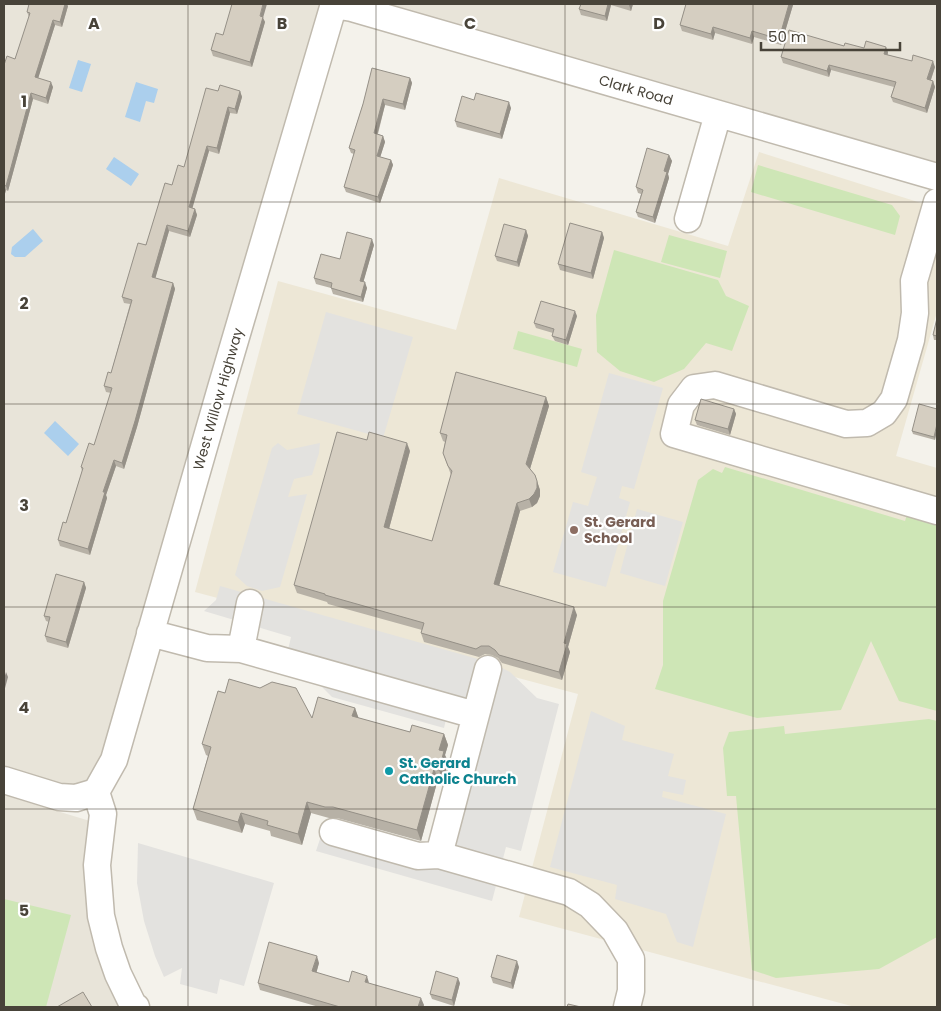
<svg xmlns="http://www.w3.org/2000/svg" width="941" height="1011" font-family="Poppins,sans-serif">
<style>
.residential{fill:#e8e4d9}
.education{fill:#ede7d6}
.green{fill:#cee6b6}
.parking{fill:#e3e2df}
.water{fill:#abcfed}
.lines{fill:none;stroke-linecap:round;stroke-linejoin:round}
.minor-casing{stroke:#c0baae;stroke-width:29}
.minor{stroke:#fff;stroke-width:26}
.wall{fill:#b7b1a6}
.shaded-wall{fill:#959087}
.building{fill:#d5cec1;stroke:#959087}
.grid{fill:none;stroke:#484339;stroke-width:1;stroke-opacity:0.55}
.education-dot{fill:#8d6e63;stroke:#fff;stroke-width:2}
.culture-dot{fill:#0f9aa8;stroke:#fff;stroke-width:2}
.labels{text-anchor:middle;stroke-width:4.5;stroke-linejoin:round;paint-order:stroke}
.street-label{font-size:14px;fill:#484339;stroke:#fff}
.education-label{font-size:14px;font-weight:bold;fill:#785e54;stroke:#fff;text-anchor:start}
.culture-label{font-size:14px;font-weight:bold;fill:#0d838f;stroke:#fff;text-anchor:start}
.grid-label{font-size:16px;text-anchor:middle;font-weight:bold;fill:#484339;stroke:#fff;stroke-width:4.5;stroke-linejoin:round;paint-order:stroke}
</style>
<rect width="100%" height="100%" fill="#f4f2eb"/>
<!-- residential -->
<path class="residential" d="M4,4H334L96,792L4,772Z
M387,4H937V162Z
M4,795L90,821L124,1007H4Z"/>
<!-- education -->
<path class="education" d="M759,152L937,208V312L896,456L937,468V1007H855L519,917L578,694L195,592L278,281L456,330L499,178L728,246Z"/>
<!-- green -->
<path class="green" d="M758,165L892,205L900,216L895,235L751,192Z
M669,235L727,251L720,278L661,262Z
M614,250L718,280L726,296L749,306L732,351L706,343L684,369L654,382L620,371L597,352L596,315Z
M518,331L582,349L577,367L513,349Z
M725,467L905,521L909,508L937,516V711L899,701L871,641L841,710L757,718L655,689L663,665V601L698,480L713,469L722,473Z
M929,719L937,721V937L879,969L776,978L752,970L736,796H727L723,748L729,732L784,726L785,734Z
M4,899L71,915L46,1007H4Z"/>
<!-- parking -->
<path class="parking" d="M326,312L413,337L383,438L297,414Z
M609,373L663,388L634,489L622,486L619,498L630,502L606,587L553,572L573,502L588,506L597,477L581,472Z
M278,443L287,450L320,443L319,453L312,475L294,479L288,497L307,494L280,587L262,591L247,586L235,575L272,448Z
M637,509L683,522L665,586L620,573Z
M220,586L492,663L510,672L537,698L559,704L521,851L506,847L492,901L316,851L326,821L429,848L461,734L459,724L447,715L444,728L332,697L314,679L283,671L291,637L204,611L216,600Z
M591,711L625,726L622,740L674,754L668,776L686,780L683,795L663,791L662,797L726,814L693,947L677,942L666,914L615,899L617,885L550,867Z
M138,843L274,883L244,986L220,979L217,994L180,984L182,968L164,977L155,956L144,921L137,883Z"/>
<!-- water -->
<path class="water" d="M78,60L91,64L82,92L69,88Z
M136,82L158,89L154,103L146,101L140,122L125,117Z
M114,157L139,174L131,186L106,169Z
M33,229L43,241L25,257H15L11,254L12,247Z
M55,421L79,444L68,456L44,433Z"/>
<g class="lines">
<defs>
<path id="minor" d="M334,5L352,8L937,177
M937,202L914,281L915,313L911,340L894,399L884,413L867,423L846,424L715,385L694,388L681,405L674,434L937,511
M688,219L718,114
M150,633L207,648L241,649L475,715
M241,649L250,603
M488,669L439,855L569,892L590,905L615,931L631,959V991L627,1007
M4,780L59,797L76,798L96,792
M96,792L114,760L221,388L334,4
M96,792L103,814L97,865L101,916L109,948L118,974L133,1005L136,1007
M333,832L418,856L439,855"/>
</defs>
<!-- minor casing -->
<use href="#minor" class="minor-casing"/>
<!-- minor -->
<use href="#minor" class="minor"/>
</g>
<!-- wall -->
<path class="wall" d="M581,4H633L631,11L611,5L607,21L581,15L579,9Z
M686,4H792L793,5L781,45L754,37L752,44L715,33L713,40L682,31L680,25Z
M68,6L62,27L55,25L38,78L53,87L48,104L33,99L8,191L6,190L4,197V65L15,59L29,17L27,12Z
M263,18L265,22L252,67L213,56L211,50L223,35Z
M844,46L864,48L888,52V55L935,67L931,80L933,81L935,87L927,113L893,102L891,97L894,87L831,70L829,77L783,63L781,57Z
M410,78L412,83L405,110L385,105L378,134L383,136L385,142L380,157L391,160L393,165L380,203L346,192L344,187L354,154L351,153L349,148L363,104Z
M240,91L242,97L237,114L230,113L219,154L209,151L192,208L195,209L197,215L190,237L169,231L155,278L173,283L175,289L137,427L124,469L116,466L106,495L107,498L90,555L60,546L58,540L66,523L82,471L81,467L94,445L111,393L106,392L104,386L111,373L130,304L124,303L122,297L172,185Z
M474,100L511,108L502,139L457,127L455,121Z
M669,155L672,161L668,174L669,178L655,223L638,217L636,212L641,194L638,193L636,187Z
M526,230L528,236L519,267L497,261L495,256Z
M602,232L604,238L593,279L560,270L558,264Z
M374,245L363,282L367,288L363,302L333,294L331,288L316,284L314,278L340,259Z
M577,316L568,345L555,341L552,336L553,333L536,328L534,323Z
M937,318V340H934L933,335Z
M546,397L549,406L530,469L535,475L540,490V496L537,503L532,507L520,511L499,586L577,615L568,647L570,652L562,680L502,663L498,658L492,655L485,654L479,657L424,642L421,633L422,630L328,604L327,602L297,593L294,585L410,451L389,529L432,541L451,475L443,453L445,442L443,441L440,433Z
M734,409L736,414L730,435L697,425L695,420Z
M937,409L935,440L913,434L912,431Z
M84,582L86,588L68,648L47,642L45,636L49,622L46,621L44,616Z
M355,708L358,718L410,732L444,734L448,745L445,755L448,762L443,781L438,779L421,841L337,818H329L311,813L302,845L271,836L270,831L245,824L242,833L197,820L193,809L208,756L206,755L202,744Z
M319,963L316,973L349,982L369,983L424,1005L423,1007H319L260,990L258,983Z
M519,967L513,989L493,983L491,977Z
M460,983L454,1006L432,999L430,994Z"/>
<!-- shaded-wall -->
<path class="shaded-wall" d="M64,4H67L68,6L62,27L60,22Z
M263,4H267L263,18L265,22L252,67L250,62Z
M608,4H610L611,5L607,21L605,16Z
M630,4H633L631,11L629,5Z
M789,4H792L793,5L781,45L779,39Z
M53,20L55,25L37,82L35,77Z
M713,27L715,33L713,40L711,34Z
M752,31L754,37L752,44L750,38Z
M886,47L888,52L886,60L884,54Z
M933,61L935,67L929,85L927,79Z
M829,65L831,70L829,77L827,71Z
M410,78L412,83L405,110L403,104Z
M933,81L935,87L927,113L925,108Z
M51,82L53,87L48,104L46,98Z
M240,91L242,97L237,114L235,109Z
M31,93L33,99L8,191L6,186Z
M383,99L385,105L376,139L374,133Z
M509,102L511,108L502,139L500,134Z
M228,107L230,113L219,154L217,148Z
M383,136L385,142L379,161L377,156Z
M207,146L209,151L191,213L189,207Z
M669,155L672,161L668,174L669,178L655,223L653,217L664,171Z
M391,160L393,165L380,203L378,197Z
M4,186L6,190L4,197Z
M195,209L197,215L190,237L188,231Z
M167,225L169,231L154,283L152,277Z
M526,230L528,236L519,267L517,262Z
M602,232L604,238L593,279L591,273Z
M372,239L374,245L362,287L360,281Z
M365,282L367,288L363,302L361,297Z
M173,283L175,289L137,427L124,469L122,463Z
M575,311L577,316L568,345L566,340Z
M546,397L549,406L529,472L526,464Z
M734,409L736,414L730,435L728,429Z
M937,424V431L935,440L934,437Z
M407,443L410,451L387,536L384,527Z
M114,460L116,466L106,495L107,498L90,555L88,549L103,492Z
M537,481L540,490V496L537,503L532,507L529,499Z
M517,503L520,511L497,593L494,584Z
M84,582L86,588L68,648L66,642Z
M574,607L577,615L568,647L570,652L562,680L559,672L564,643Z
M6,672L8,677L4,692V679Z
M355,708L359,719L352,716Z
M444,734L448,745L445,755L448,762L443,781L439,770V750Z
M434,769L438,779L421,841L417,830Z
M307,802L311,813L302,845L298,834Z
M241,813L245,824L242,833L238,822Z
M317,956L319,963L315,978L312,971Z
M517,961L519,967L513,989L511,983Z
M367,976L369,983L365,982Z
M458,978L460,983L454,1006L452,1000Z
M421,998L424,1005L423,1007H418Z"/>
<!-- building -->
<path class="building" d="M29,4H65L60,22L53,20L35,77L51,82L46,98L31,93L6,186L4,185V65L7,56L15,59L30,13L27,12Z
M232,4H263L260,16L263,17L250,62L211,50L216,33L223,35Z
M581,4H608L605,16L579,9Z
M686,4H789L779,39L752,31L750,38L713,27L711,34L680,25Z
M789,30L844,46L845,43L864,48L866,41L886,47L884,54L912,61L913,55L933,61L927,79L933,81L925,108L891,97L896,82L829,65L827,71L781,57Z
M372,68L410,78L403,104L383,99L374,133L383,136L377,156L391,160L378,197L344,187L355,150L349,148L363,104Z
M220,85L240,91L235,109L228,107L217,148L207,146L189,207L195,209L188,231L167,225L152,277L173,283L135,421L122,463L114,460L103,492H105L88,549L58,540L63,522L66,523L83,468L81,467L89,443L94,445L112,388L104,386L108,372L111,373L132,300L122,297L138,243L146,245L165,183L172,185L178,165L184,167L206,88L218,91Z
M476,93L509,102L500,134L455,121L462,96L474,100Z
M647,148L669,155L664,171L667,172L653,217L636,212L643,190L636,187Z
M570,223L602,232L591,273L558,264Z
M504,224L526,230L517,262L495,256Z
M347,232L372,239L360,281L365,282L361,297L331,288L332,283L314,278L321,254L340,259Z
M541,301L575,311L566,340L552,336L554,329L534,323Z
M937,318V336L933,335Z
M456,372L546,397L526,464L535,475L537,481V488L534,494L529,499L517,503L494,584L574,607L564,643L567,644L559,672L499,655L495,650L489,646H481L476,649L421,633L424,623L325,595V594L294,585L337,432L367,440L369,432L407,443L384,527L432,541L452,471L448,466L443,453L447,435L440,433Z
M701,399L734,409L728,429L695,420Z
M919,404L937,409V424L934,437L912,431Z
M56,574L84,582L66,642L45,636L50,617L44,616Z
M229,679L260,688L272,682L296,688L312,718L318,697L355,708L352,716L410,732L412,725L444,734L439,750L444,751L439,770L434,769L417,830L333,807H325L307,802L298,834L267,825L268,821L241,813L238,822L193,809L211,747L202,744L218,691L225,693Z
M269,942L317,956L312,971L349,982L352,971L367,976L365,982L421,998L418,1007H340L258,983Z
M497,955L517,961L511,983L491,977Z
M436,971L458,978L452,1000L430,994Z
M83,992L92,1007H57Z
M568,1004L581,1007H567Z"/>
<!-- grid -->
<path class="grid" d="M188,4V1007M376,4V1007M565,4V1007M753,4V1007M4,202H937M4,404H937M4,607H937M4,809H937"/>
<!-- markers -->
<circle class="education-dot" cx="574" cy="530" r="5"/>
<circle class="culture-dot" cx="389" cy="771" r="5"/>
<g class="labels">
<!-- street labels -->
<g class="street-label">
<text transform="translate(636 90) rotate(16)" y="5">Clark Road</text>
<text transform="translate(218 399) rotate(-74)" y="5">West Willow Highway</text>
</g>
<!-- education labels -->
<g class="education-label">
<text x="584" y="527">St. Gerard<tspan x="584" dy="16">School</tspan></text>
</g>
<!-- culture labels -->
<g class="culture-label">
<text x="399" y="768">St. Gerard<tspan x="399" dy="16">Catholic Church</tspan></text>
</g>
</g>
<g class="grid-label">
<text x="94" y="29">A</text>
<text x="282" y="29">B</text>
<text x="470" y="29">C</text>
<text x="659" y="29">D</text>
<text x="24" y="107">1</text>
<text x="24" y="309">2</text>
<text x="24" y="511">3</text>
<text x="24" y="713">4</text>
<text x="24" y="916">5</text>
</g>
<!-- border -->
<rect width="941" height="1011" fill="none" stroke="#484339" stroke-width="10"/>
<!-- scale -->
<path d="M761 42v8h139v-8" fill="none" stroke="#484339" stroke-width="2.5"/>
<text x="768" y="42" font-size="15" fill="#484339" stroke="#ffffff" stroke-width="4" paint-order="stroke">50 m</text>
</svg>
